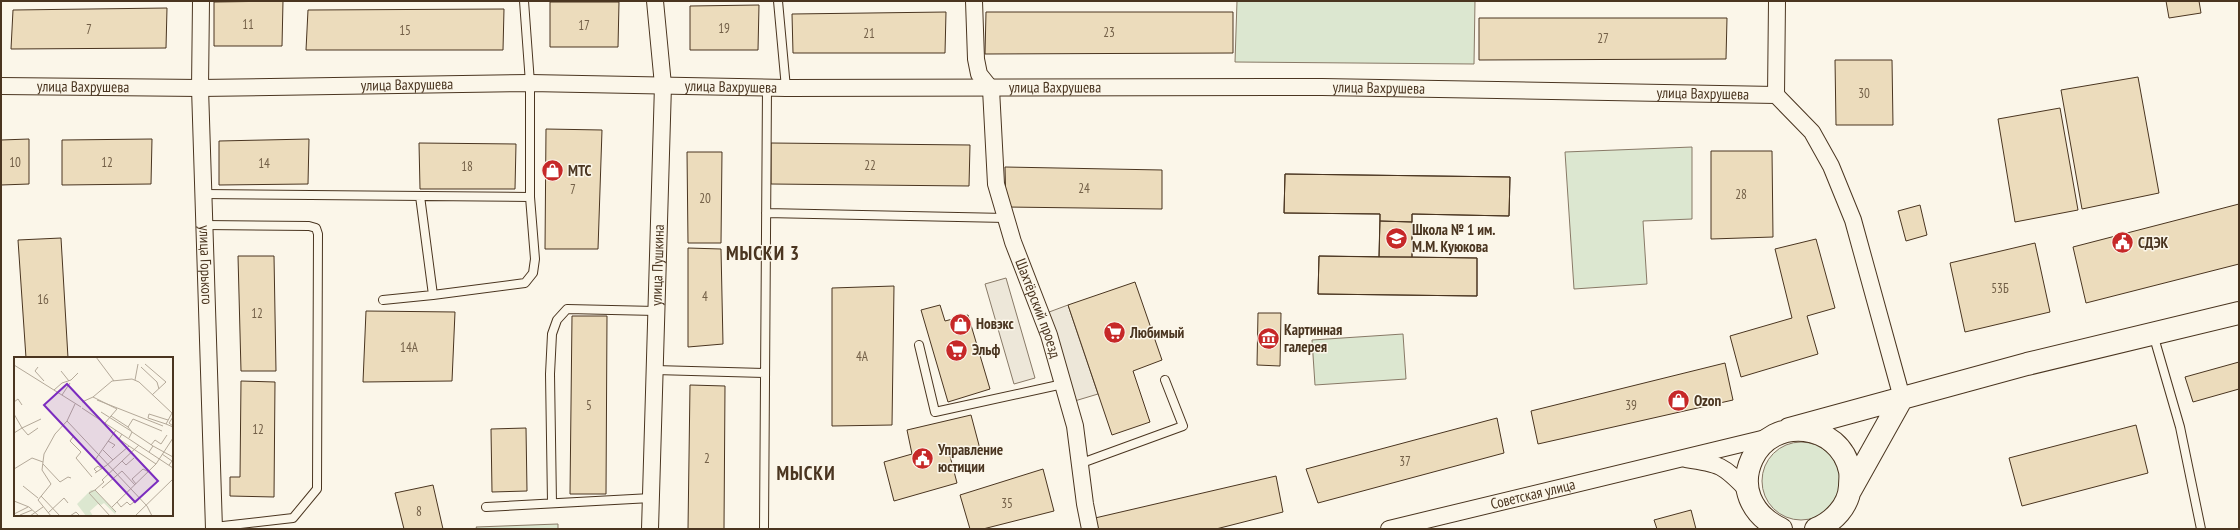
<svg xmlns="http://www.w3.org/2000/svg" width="2240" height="530" font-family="'PT Sans Narrow',sans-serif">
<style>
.green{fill:#dce7d0;stroke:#887966}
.parking{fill:#ede7d9;stroke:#887966}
.building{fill:#ecdcbc;stroke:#4a3520}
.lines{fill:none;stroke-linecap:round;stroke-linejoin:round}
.service-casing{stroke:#4a3520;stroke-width:10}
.minor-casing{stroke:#4a3520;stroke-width:18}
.primary-casing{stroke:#4a3520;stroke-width:24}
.service{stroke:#fbf6e9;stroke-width:8}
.minor{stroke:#fbf6e9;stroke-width:16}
.primary{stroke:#fbf6e9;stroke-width:22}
.labels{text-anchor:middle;stroke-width:3;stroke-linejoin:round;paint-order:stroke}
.number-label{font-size:13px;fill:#725f47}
.street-label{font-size:15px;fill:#4a3520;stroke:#fbf6e9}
.poi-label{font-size:15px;font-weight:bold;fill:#4a3520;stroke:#fbf6e9;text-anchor:start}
.district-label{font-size:19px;font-weight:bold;letter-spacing:1px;fill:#4a3520;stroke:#fbf6e9}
.inset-road{fill:none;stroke:#b4a999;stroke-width:1}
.view{fill:#7b2cbf;fill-opacity:0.15;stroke:#7b2cbf;stroke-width:2}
.inset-edge{fill:none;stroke:#4a3520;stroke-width:2}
</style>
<rect width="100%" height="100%" fill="#fbf6e9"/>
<!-- green -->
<path class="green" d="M1237,1H1475L1474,64L1235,62Z
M1692,147V219L1643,221L1647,284L1574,289L1565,152Z
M1403,334L1406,379L1315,385L1312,340Z
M1762 481a39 39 0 1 1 78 0a39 39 0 1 1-78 0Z
M558,524V529H477L476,527Z"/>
<!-- parking -->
<path class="parking" d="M1006,278L1035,378L1014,384L985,284Z
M1068,305L1098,394L1068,403L1041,315Z"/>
<!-- building -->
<path class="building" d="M283,1L282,46H214V2Z
M2166,1H2199L2201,13L2169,18Z
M550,2H619L618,47H550Z
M759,5L758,50H690V6Z
M167,8L166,48L11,49L13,10Z
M504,9L503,50H306L308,10Z
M946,12L945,53H793L792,14Z
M986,12H1233V53L985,54Z
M1479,18H1727L1726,59L1479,60Z
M1835,60H1892L1893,125H1836Z
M2138,77L2159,193L2082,209L2061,90Z
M2060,108L2078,210L2015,222L1998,119Z
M546,129L602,130L598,249H545Z
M29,139V184L1,185V140Z
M152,139L151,184L62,185V140Z
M309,139L308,184L219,185V141Z
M419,143L516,144L515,189H420Z
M771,143L970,145L969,186L771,184Z
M1711,151H1772L1773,237L1711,239Z
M687,152H722L721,243H688Z
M1005,167L1162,170V209L1006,207Z
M1285,174L1510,177L1509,216L1412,214V257L1477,258V296L1318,294L1319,256L1379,257L1380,214L1284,213Z
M1285,174L1510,177L1509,216L1412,214V222L1380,221V214L1284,213Z
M2239,204V264L2086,303L2073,247Z
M1920,205L1927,235L1906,241L1898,211Z
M1380,221L1412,222V257H1379Z
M61,238L68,358H26L18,240Z
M1816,239L1835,308L1807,316L1818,354L1741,377L1730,336L1792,318L1775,249Z
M2035,243L2050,312L1965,332L1950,263Z
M688,248L721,249L723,344L688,347Z
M238,256H274L276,371H241Z
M1319,256L1477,258V296L1318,294Z
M1135,282L1162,360L1133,371L1150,422L1112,435L1068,305Z
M894,286L892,425L832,426V288Z
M940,305L945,321L968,315L990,389L948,402L921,310Z
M366,311L455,312L452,381L363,382Z
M1258,313H1281L1280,366L1257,365Z
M572,316H607L606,494H570Z
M2239,362V389L2193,402L2185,377Z
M1725,363L1733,400L1538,444L1531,411Z
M241,381L275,382L274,497L230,496V477H240Z
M690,385L725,386L724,529H688Z
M971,415L980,449L950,456L957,483L894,501L884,462L912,454L907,430Z
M1497,418L1504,453L1318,503L1306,469Z
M2136,425L2148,473L2022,506L2009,458Z
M526,428L527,491L492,492L491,429Z
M1043,469L1054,511L983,529H970L960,495Z
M1276,476L1283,512L1216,529H1098L1095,518Z
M433,485L443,529H404L395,493Z
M1691,510L1696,529H1657L1654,520Z"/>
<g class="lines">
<defs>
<path id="service" d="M778,1L786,88
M203,194L530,197V83L524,1
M766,213L1006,218
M204,225L309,226L316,228L318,234L317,489L293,518L214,527
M433,295L525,283L533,273L535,259L530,197
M383,300L433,295L420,196
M2153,334L2180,427L2201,529
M919,345L935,412L1063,384
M655,370L765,373
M1079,464L1183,426L1165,380
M552,503L550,374L552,334L557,320L567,309L656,311
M486,507L651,498
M764,529L767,88"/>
<g id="minor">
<path id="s1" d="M201,1L200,88L214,529"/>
<path id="s2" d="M974,1L976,59L979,74L991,89L996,184L1013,242L1049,335L1075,426L1085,504L1090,529"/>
<path id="s3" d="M1,86L200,88L530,83L786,88L1322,87L1776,95L1812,132L1831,166L1853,220L1902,398"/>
<path d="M1776,95L1777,1"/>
<path d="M1686,459C1720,464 1723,465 1747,490"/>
<path id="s4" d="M650,529L663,85L655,1"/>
<path id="s5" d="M1389,529L1770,437"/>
</g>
<path id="primary" d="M1789,429L2027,364L2239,313
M1850,491L1902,398
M1781,529C1766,522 1756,513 1750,498C1745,485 1746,472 1752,459C1772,415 1840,422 1850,471C1851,476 1850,482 1850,486C1849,506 1833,522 1816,529"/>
</defs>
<!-- service casing -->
<use href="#service" class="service-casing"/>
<!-- minor casing -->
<use href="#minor" class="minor-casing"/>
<!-- primary casing -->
<use href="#primary" class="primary-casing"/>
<!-- service -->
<use href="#service" class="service"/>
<!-- minor -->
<use href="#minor" class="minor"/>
<!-- primary -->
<use href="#primary" class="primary"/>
</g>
<!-- icons -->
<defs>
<symbol id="shop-disc" viewBox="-11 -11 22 22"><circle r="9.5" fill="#c62828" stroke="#fbf6e9"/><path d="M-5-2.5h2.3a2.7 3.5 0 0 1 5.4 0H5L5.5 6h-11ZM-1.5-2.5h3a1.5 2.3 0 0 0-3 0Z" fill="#fff"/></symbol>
<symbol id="school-disc" viewBox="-11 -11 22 22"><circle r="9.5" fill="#c62828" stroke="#fbf6e9"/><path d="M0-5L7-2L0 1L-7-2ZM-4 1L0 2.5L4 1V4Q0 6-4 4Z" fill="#fff"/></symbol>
<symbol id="civic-disc" viewBox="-11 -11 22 22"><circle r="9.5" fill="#c62828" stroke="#fbf6e9"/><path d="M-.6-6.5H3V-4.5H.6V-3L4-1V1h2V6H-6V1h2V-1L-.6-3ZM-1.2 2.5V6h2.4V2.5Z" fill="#fff"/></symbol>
<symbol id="supermarket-disc" viewBox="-11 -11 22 22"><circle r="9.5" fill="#c62828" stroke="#fbf6e9"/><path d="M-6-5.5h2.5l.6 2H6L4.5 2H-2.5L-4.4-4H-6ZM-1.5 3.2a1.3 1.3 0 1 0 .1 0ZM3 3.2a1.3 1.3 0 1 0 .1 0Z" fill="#fff"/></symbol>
<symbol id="museum-disc" viewBox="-11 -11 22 22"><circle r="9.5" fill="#c62828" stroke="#fbf6e9"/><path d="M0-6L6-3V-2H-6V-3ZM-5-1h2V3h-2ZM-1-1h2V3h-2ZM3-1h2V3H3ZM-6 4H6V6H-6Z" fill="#fff"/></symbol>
</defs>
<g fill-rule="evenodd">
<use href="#shop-disc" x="540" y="158" width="25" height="25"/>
<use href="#school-disc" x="1384" y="226" width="25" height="25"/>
<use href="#civic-disc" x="2110" y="230" width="25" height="25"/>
<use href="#shop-disc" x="948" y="312" width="25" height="25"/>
<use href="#supermarket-disc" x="1102" y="320" width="25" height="25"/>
<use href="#museum-disc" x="1256" y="326" width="25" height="25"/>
<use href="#supermarket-disc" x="944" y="338" width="25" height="25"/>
<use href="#shop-disc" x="1666" y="388" width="25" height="25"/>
<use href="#civic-disc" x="910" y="446" width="25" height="25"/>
</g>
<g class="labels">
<!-- number labels -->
<g class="number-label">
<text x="248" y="29">11</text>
<text x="584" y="30">17</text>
<text x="724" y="33">19</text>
<text x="89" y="34">7</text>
<text x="405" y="35">15</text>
<text x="1109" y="37">23</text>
<text x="869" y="38">21</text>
<text x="1603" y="43">27</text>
<text x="1864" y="98">30</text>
<text x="15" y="167">10</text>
<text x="107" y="167">12</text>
<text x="264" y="168">14</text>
<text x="870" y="170">22</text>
<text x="467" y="171">18</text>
<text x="1084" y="193">24</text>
<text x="573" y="194">7</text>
<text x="1741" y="199">28</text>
<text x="705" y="203">20</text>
<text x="2000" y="293">53Б</text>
<text x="705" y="301">4</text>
<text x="43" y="304">16</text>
<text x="257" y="318">12</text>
<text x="409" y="352">14А</text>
<text x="862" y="361">4А</text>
<text x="589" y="410">5</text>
<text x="1631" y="410">39</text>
<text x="258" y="434">12</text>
<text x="707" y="463">2</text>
<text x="1405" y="466">37</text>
<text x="1007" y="508">35</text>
<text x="419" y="516">8</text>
</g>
<!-- street labels -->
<g class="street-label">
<text dy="5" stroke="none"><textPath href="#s3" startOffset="406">улица Вахрушева</textPath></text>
<text dy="5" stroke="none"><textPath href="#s3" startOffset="82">улица Вахрушева</textPath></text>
<text dy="5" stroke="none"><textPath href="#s3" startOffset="730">улица Вахрушева</textPath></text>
<text dy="5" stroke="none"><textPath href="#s3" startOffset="1054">улица Вахрушева</textPath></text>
<text dy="5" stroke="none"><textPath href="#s3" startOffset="1378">улица Вахрушева</textPath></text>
<text dy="5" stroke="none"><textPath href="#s3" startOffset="1702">улица Вахрушева</textPath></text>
<text dy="5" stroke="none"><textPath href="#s1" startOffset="264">улица Горького</textPath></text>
<text dy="5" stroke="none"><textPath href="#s4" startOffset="264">улица Пушкина</textPath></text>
<text dy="5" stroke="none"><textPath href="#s2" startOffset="319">Шахтёрский проезд</textPath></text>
<text dy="5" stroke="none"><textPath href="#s5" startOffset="148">Советская улица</textPath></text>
</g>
<!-- poi labels -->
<g class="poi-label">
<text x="568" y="176">МТС</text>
<text x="1412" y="235">Школа № 1 им.<tspan x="1412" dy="17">М.М. Куюкова</tspan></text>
<text x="2138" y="248">СДЭК</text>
<text x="976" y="329">Новэкс</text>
<text x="1284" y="335">Картинная<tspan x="1284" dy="17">галерея</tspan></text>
<text x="1130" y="338">Любимый</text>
<text x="972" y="355">Эльф</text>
<text x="1694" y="406">Ozon</text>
<text x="938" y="455">Управление<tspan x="938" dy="17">юстиции</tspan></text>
</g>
<!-- district labels -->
<g class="district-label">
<text x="763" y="260">МЫСКИ 3</text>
<text x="806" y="480">МЫСКИ</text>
</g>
</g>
<!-- overview -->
<g transform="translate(14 357)">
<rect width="159" height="159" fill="#fbf6e9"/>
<path d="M77,133H81L102,155L101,157L90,146L87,148L84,147L76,154L79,159H72L63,147Z" fill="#dce7d0"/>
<path class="inset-road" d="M82,0L100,24M131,7L152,25L138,38M0,8L67,50M24,10L21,14L30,24M127,10L143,25L145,32M47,14L55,24M121,23L124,7M40,33L48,26L57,23L64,16M48,38L56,26M79,40L103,52L91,66M83,43L149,69M0,45L4,42L8,48M68,45L79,40L98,24L118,22L125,25L159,57M61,47L53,64L133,149L138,159M68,51L159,111M87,55L117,74M158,56L152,67L159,70M0,57L8,71L0,76M97,59L114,70M159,60L155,66L159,69M152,67L134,61L135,57L154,63M24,71L14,78L8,71L27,62M118,75L114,70L119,62L148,74M59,80L56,84L67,95L62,101L78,120M115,81L118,75L139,89L135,95M94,84L101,88L98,91M137,88L141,83L147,87L153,78M115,89L142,107M139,89L159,100M89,93L99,103M148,97L158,104L155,108M81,103L102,73M108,104L112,108L120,101M29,107L46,125L54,120L57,121M93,108L115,89L105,82L108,77M0,112L18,101L29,105M83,115L80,112L84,109L88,112M81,116L93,108M122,127L118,122L129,112L135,115M9,129L24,141M88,131L108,114L121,128M81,133L102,155M27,139L46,159M0,144L15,150L25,159M103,145L107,150L113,145L116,148L120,145M98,150L142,107L159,81M34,156L50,141L54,146M0,157L14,150M6,158L18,153M16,159L29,150M37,159L24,143L37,127L28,113L30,97L41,77L53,64M56,159L62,155L66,159M96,159L75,136L81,133L90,125L88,123L125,88M121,159L159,122"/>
<path class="view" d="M53,27L144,124L121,145L30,48Z"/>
<rect width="159" height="159" class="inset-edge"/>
</g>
<!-- border -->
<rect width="2240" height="530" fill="none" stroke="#4a3520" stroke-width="4"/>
</svg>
